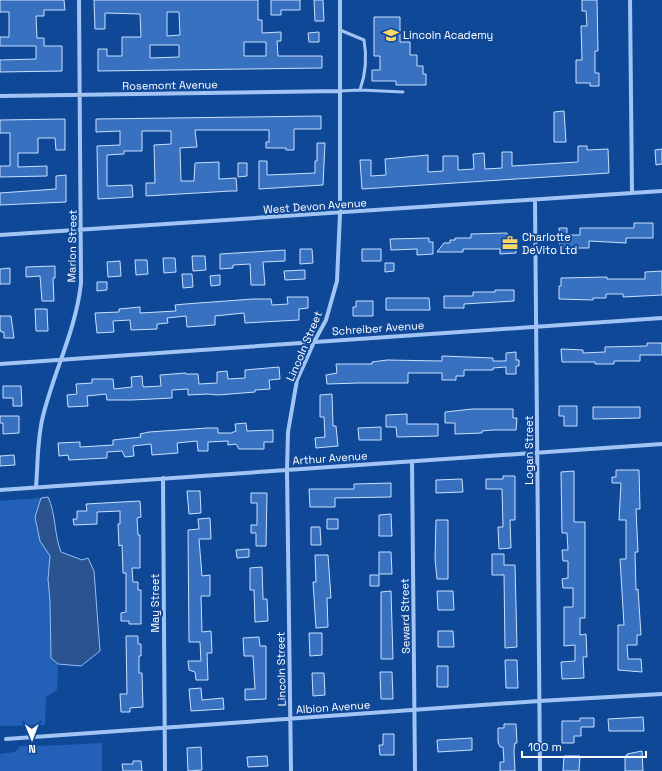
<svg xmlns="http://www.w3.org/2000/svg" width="662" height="771" font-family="'Space Grotesk',sans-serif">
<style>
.green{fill:#2361b8}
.water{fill:#2a538f;stroke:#93bff8}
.building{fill:#3971c1;stroke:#c9e0fe;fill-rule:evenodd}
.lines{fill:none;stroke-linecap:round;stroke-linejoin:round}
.lane{stroke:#a1c4f4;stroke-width:3}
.street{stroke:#a1c4f4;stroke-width:4}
.labels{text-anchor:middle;stroke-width:4;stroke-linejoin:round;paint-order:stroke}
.poi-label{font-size:11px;fill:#fff;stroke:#104898;text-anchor:start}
.street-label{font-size:11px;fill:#fff;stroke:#104898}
</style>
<rect width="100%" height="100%" fill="#104898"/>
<!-- green -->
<path class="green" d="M41,498L35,517L40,541L50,556L48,579L50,601L51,658L58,664L57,690L46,697L45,725L0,726V501Z
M102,743V771H0V754L15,752L20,746H43Z"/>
<!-- water -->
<path class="water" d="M48,497C56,514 54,534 61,552L82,560L88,558L94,571L100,651L81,666L58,664L51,658L50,601L48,579L50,556L40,541L35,517L41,498Z"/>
<!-- building -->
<path class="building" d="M0,0H64L65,10H44V16H36L37,38H44V46H62V71L0,72V60L36,59V46H0V37H9V12H0Z
M94,0H258V20H262V33L281,32V41H277L278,56H322V68L98,71V49H107V56H122V37H141L140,14L105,13V29H95ZM167,12H179L180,35L167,36ZM244,42H266V56H244ZM150,45H179V57L150,58Z
M271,0H300V10H281V15H271Z
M314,0H323L324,21H315Z
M582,0H597L598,51H595V73H599V86H590V83H576V60H582L581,26H587L586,11H582Z
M374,17H400V42H410V55H417V66H423V74H426V85H396V81H372V70H380V56H374Z
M319,32V42H309L308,33Z
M564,111L566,142H554V112Z
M321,116V129H294V150H286V148H266V142H269V130H195L197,147L180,148L181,181H194L195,163L219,162V179L236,178L237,191H231L146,196V183H155L154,145L171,144V131H142V151H124V154L107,155V186L132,185L133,197L98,199L97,146L120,145V131L96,132V119Z
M65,119V150H56L55,138H38V153H18V167L47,166V176L0,177V166H10V133H0V120Z
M317,143H325L323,185L259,189V161H267V175L315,173V161H317Z
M578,146H587V150L608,149L609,173L362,189L360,160H371V176L386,175L385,159L428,155V172L443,171V156H458V170L474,169L473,154L484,153L485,169L502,168V152H512V166L578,162Z
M662,149V164L656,165L655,150Z
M238,163H247V176L238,177Z
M66,175V202L0,205V193L56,189V176Z
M634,223H653V238H626V243L589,241V248H560L559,228H567V235H580V228H634Z
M507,233V240H516V253L500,254V249H463V252H437L444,243H450V240H455V238H471V234Z
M429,238V242H433V254L417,255V249L391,250L390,239Z
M300,249H312L313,263L300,264Z
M362,249H381V261H362Z
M285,250V261L263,262L265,285H251L250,264L233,265V268L220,269V254Z
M192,256H205L206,270L193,271Z
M163,258H175L176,272L164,273Z
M135,260H147L148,274L136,275Z
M120,261L121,276L108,277L107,262Z
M385,263H394V271L385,272Z
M55,266V278H53L54,301H42L40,276L26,277V267Z
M10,268V284H0V269Z
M305,270V279L285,280L284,271Z
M662,271V295L623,297V294H606V298H593V300L559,299V286H561V278L607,277V279H645V272Z
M182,274H192L193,287L183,288Z
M220,275V285L211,286L210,276Z
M97,282H107V290L97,291Z
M495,290H514V301L464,304V308H444V296H473V292H495Z
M287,297H308V308L299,309V320L245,323L244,313L215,316V325L187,327L186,316L167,318L168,323L157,324V329L131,330L130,320L113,321L114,332L97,333L95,313L119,312V309L140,307V313L176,311L175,305L185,304L253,299H271L272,305L288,304Z
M386,298H429L430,310H386Z
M356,301H373V316H353V307H356Z
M35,309H47L48,331H36Z
M0,316H11L14,338H4V332H1L0,329Z
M647,343H662V355H640V361H614V364H595V362H562L561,349L583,350V353L605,352V347L647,346Z
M516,352V360H519V366H516V374H506V367L493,368V370H464V376H456V380H442V373H408V383H359L327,384L326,375L337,373L336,364H372V362L387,360L442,361V356L493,358V361H506V353Z
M279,367L280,379L269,380L270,389L255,390V392L218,395L208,394L188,395V389L172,390V398L132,400H107L106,394L87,396L88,406L68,407L67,395L77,394L76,384L92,383V379H113L114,389L132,387L131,377L142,376L143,387L161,386L160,375L186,373V374H198L199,384L217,383V372L227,371L228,379L245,378V370Z
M3,386H21L22,406H13V398H3Z
M332,394L333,426H336L338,446L316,448L315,438L325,437L324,417H320V395Z
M559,406H577V426H564V416H559Z
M593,407H640V418L593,419Z
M472,409H513V418H517L516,430H493L482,431V433L455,434V423H445V412Z
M407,414V424H438V436L397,437L396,427H386V415Z
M0,416H19V433L3,434V423H0Z
M246,423L247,431L273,430V442H264V449H239L236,444L228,445V441L208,442V451H198L197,441L177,443L178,453L152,455L151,444L133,446L134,456L125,457L122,451L107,452V458L69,460L68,455L59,456L58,443L80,442V447L113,445V440L141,437L140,434L149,432L207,428H218V433H231L236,431L235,424Z
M381,427V440H359L358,428Z
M14,455L15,465L0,466V456Z
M616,470H639L640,509H636L638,552H635L636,590L638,589L641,635H637V645H627L628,659H641L642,672L618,670V625H624L620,559H626V520H619L621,483H612V477H616Z
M574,471V522H585V618H580V635L586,634L587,657H583L584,678L562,679L561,662L575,661V645L564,646V607H573V588H563L562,579L568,578V561H563L562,550H568L567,533H562L561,472Z
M503,476H515V520H510L511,548L499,549L498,527H503L502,489H486V479H503Z
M462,479L463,492L436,493V480Z
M391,483V497L335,498V507H310L309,489H354V484Z
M187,491H200L201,513L189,514Z
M251,493H267L266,546H256V533H251V525H257V503H251Z
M140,501L141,517L137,518L138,535H140V568H132L133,582H138V590H141V624H129V621H121V613L126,612V573H123L122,545L119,546L118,524H120V511L97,512V524L74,525L73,519H77V511H87L86,504Z
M391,514L392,536H379V515Z
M210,518L211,539H199L202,576L210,575V596H201L202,632L211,631L212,653H207L208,680H196L195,672L189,670L188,661H201L200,642H189L188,530L199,529L198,519Z
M327,519H338V529H327Z
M436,520H448V579H437L435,559Z
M311,527H320L321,545H311Z
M249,549V557L237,558L236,550Z
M379,552H391L392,574H379Z
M492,554H504V565H515L517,647L505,648L504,575H492Z
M315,555H328L331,598H327L328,627L316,628L313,582H316Z
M262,567L263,599H267L268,621L255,622L254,590H250V568Z
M370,575H379V586H370Z
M391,591L393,659H381V592Z
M437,591H453L454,610H438Z
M438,631H453L454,647H438Z
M309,633H322V655L310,656Z
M126,636H138V644H141V656H139V673H142L143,707L130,708V712H121L120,694H127Z
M259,637L260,646H266V699L245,700V689H255L253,656H244L243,638Z
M505,660H517L518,688H506Z
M437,666H448V687H437Z
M380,672H392L393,699H381Z
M312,673H324L325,695L313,696Z
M201,688L202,700L223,698L224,709L191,711L189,689Z
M643,717L644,731H609L608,719Z
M580,718H594V727H581V736H574V743H562V721H580Z
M504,724H516L517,743H515L514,750L515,771H500V762H504L503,747H500L498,742V728H504Z
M383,734H394V755H380L379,745H383Z
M472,738V750L438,752L437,740Z
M201,747L202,770L188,771L187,748Z
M642,751L643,771H625V756H627V754Z
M267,756L268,766L248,767L247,757Z
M564,756H580L579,771H563Z
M133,761H141L142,771H123L122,764H133Z"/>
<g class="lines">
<!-- lane -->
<path class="lane" d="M360,90L403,92
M340,91L360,90C366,73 367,57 364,40L340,30"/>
<!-- street -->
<path class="street" d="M630,0L632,193
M0,96L340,91
M535,200L540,771
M0,235L662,191
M0,364L662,318
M412,461L415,771
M163,478L165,771
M36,487C38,464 37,439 43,416C54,371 76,330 81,283L79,0
M0,490L662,444
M6,739L539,701L662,694
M291,771L287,470L288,432L297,380L314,342L326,320L337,281L340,214V0"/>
</g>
<!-- icons -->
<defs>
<symbol id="school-bare" viewBox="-9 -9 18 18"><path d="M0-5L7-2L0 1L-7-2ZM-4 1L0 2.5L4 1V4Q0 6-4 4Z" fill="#ffd764" stroke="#104898" stroke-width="2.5" paint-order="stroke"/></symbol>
<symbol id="office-bare" viewBox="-9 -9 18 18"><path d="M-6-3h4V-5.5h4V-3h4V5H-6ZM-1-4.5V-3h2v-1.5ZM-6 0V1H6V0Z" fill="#ffd764" stroke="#104898" stroke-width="2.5" paint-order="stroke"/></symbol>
</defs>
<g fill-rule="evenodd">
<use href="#school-bare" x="380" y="24" width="22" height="22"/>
<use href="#office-bare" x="499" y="232" width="22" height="22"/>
</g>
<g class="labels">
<!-- poi labels -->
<g class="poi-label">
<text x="403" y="39">Lincoln Academy</text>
<text x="522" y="241">Charlotte<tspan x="522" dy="13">DeVito Ltd</tspan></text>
</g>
<!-- street labels -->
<g class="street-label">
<text transform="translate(170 85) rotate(-1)" y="4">Rosemont Avenue</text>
<text transform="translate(315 206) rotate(-4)" y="4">West Devon Avenue</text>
<text transform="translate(72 246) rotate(-89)" y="4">Marion Street</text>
<text transform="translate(378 328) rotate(-4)" y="4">Schreiber Avenue</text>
<text transform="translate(304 346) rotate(-67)" y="4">Lincoln Street</text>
<text transform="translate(529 450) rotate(-90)" y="4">Logan Street</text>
<text transform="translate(330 458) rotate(-4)" y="4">Arthur Avenue</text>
<text transform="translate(155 603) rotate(-90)" y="4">May Street</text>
<text transform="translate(405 616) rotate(-91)" y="4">Seward Street</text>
<text transform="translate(281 669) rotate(-91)" y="4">Lincoln Street</text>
<text transform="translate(333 707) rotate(-4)" y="4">Albion Avenue</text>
</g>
</g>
<!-- north arrow -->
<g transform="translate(32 739) rotate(179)" stroke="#104898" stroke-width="3" paint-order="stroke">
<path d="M0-3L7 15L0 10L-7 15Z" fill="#ffffff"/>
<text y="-6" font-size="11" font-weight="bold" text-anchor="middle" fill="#ffffff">N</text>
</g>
<!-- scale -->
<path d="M522 751v6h124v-6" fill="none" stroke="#ffffff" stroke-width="2"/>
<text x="528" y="751" font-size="12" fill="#ffffff" stroke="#104898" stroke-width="3" paint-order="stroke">100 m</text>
</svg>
